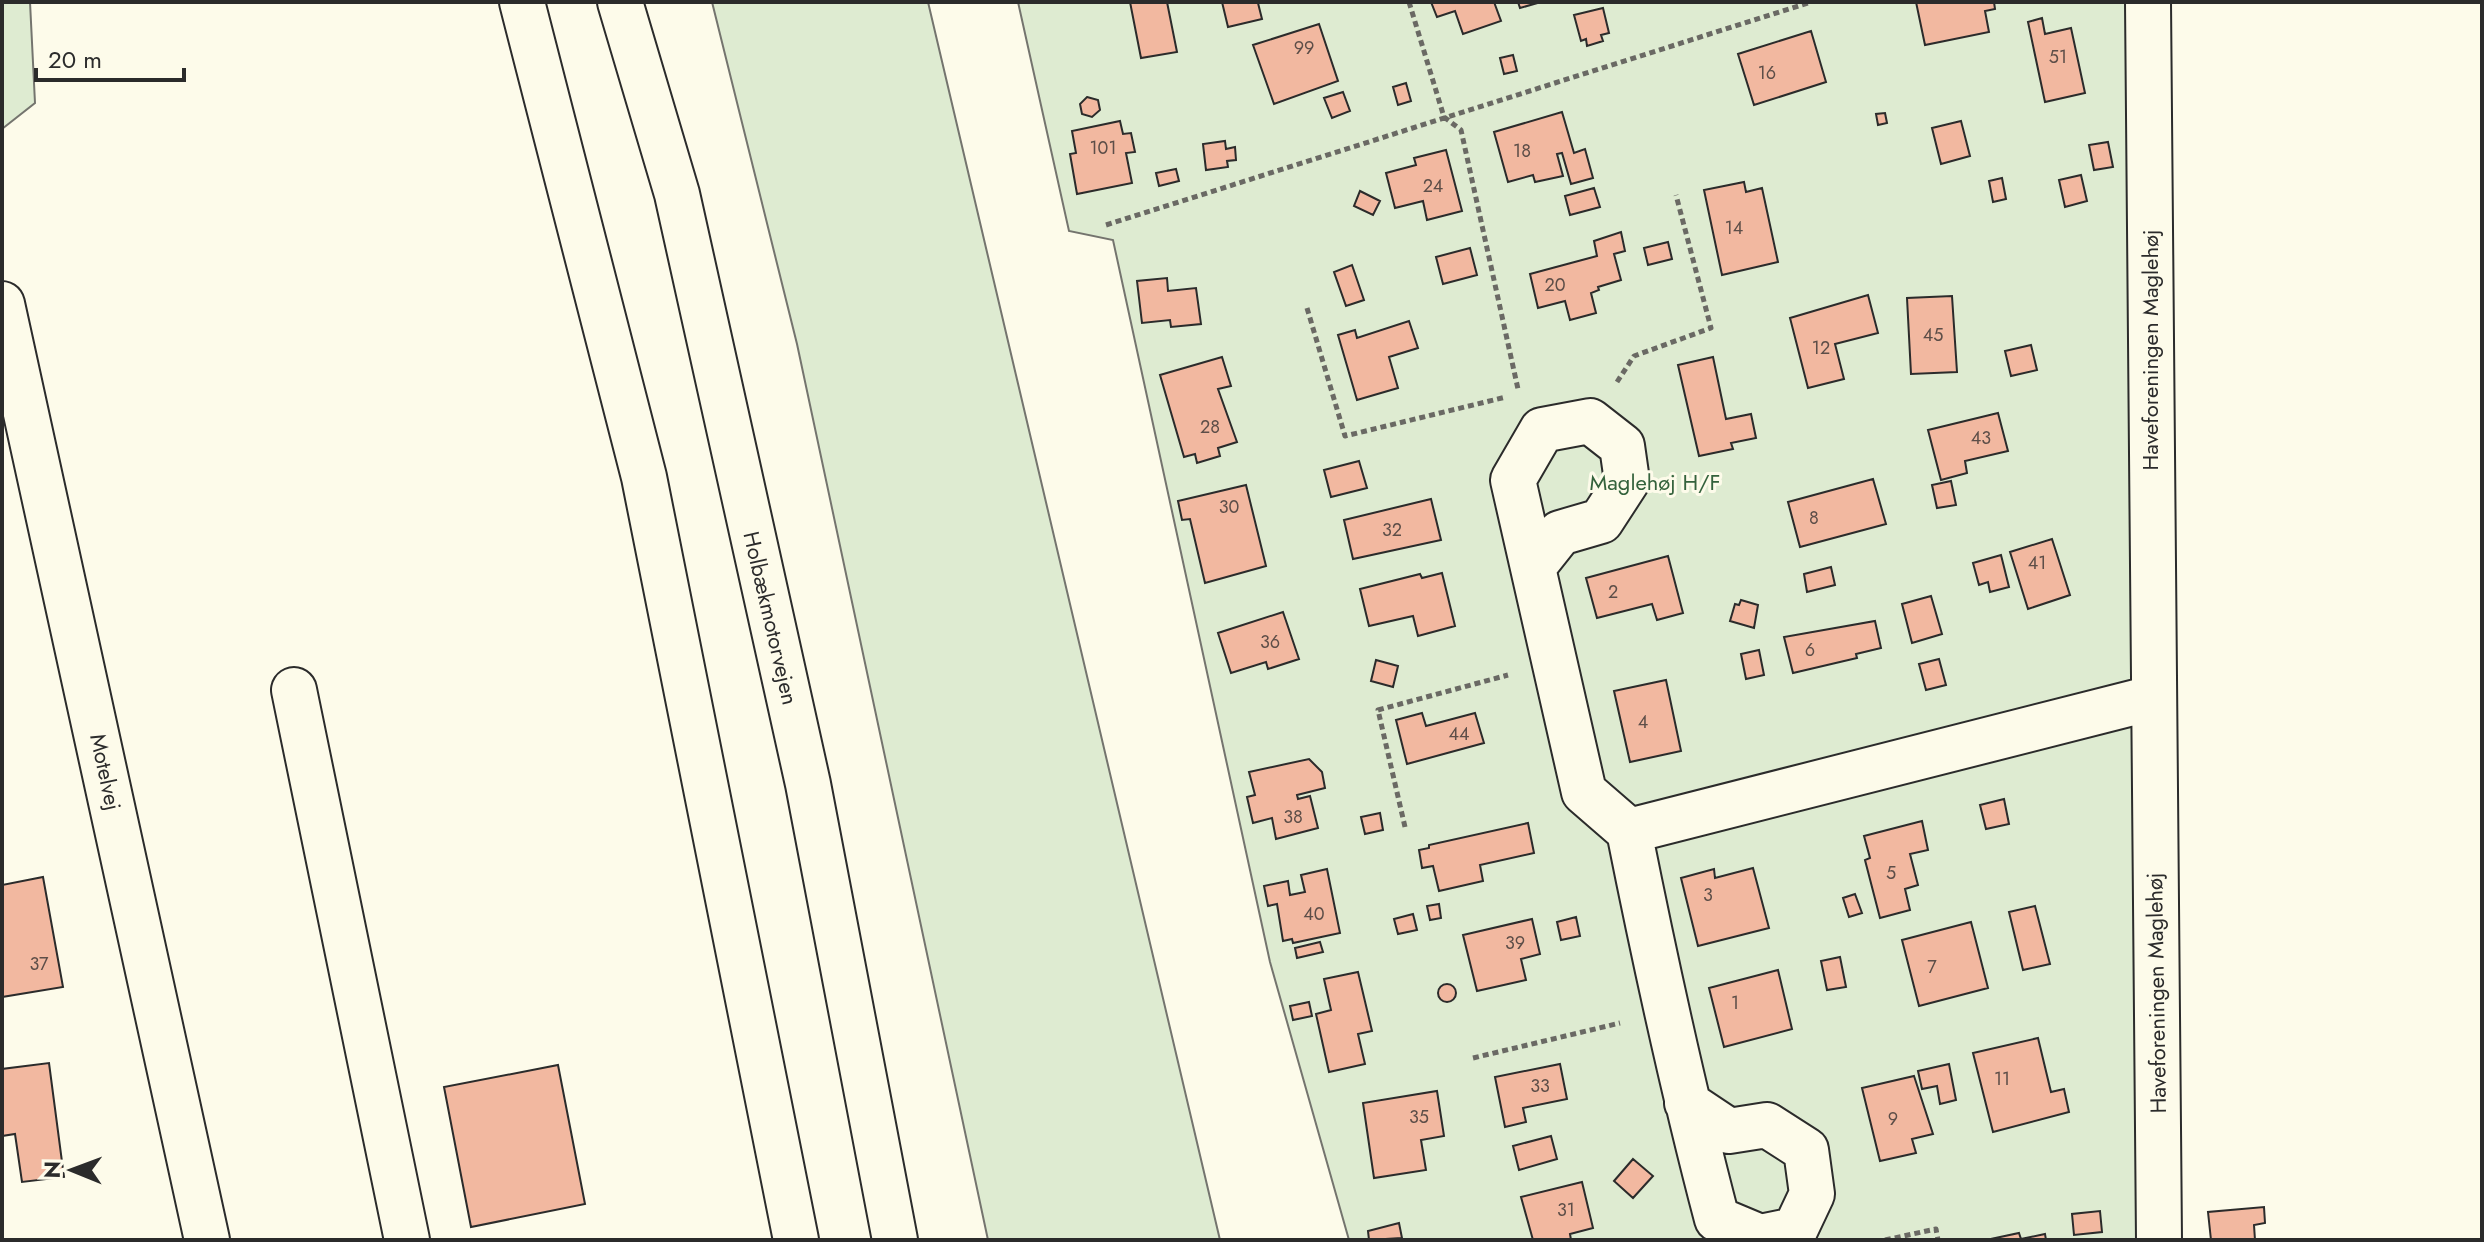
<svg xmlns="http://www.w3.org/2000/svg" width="2484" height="1242" font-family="Jost,sans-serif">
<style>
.green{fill:#deebd1;stroke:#74746e;stroke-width:2}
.building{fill:#f2b8a0;stroke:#2b2b2b;stroke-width:2}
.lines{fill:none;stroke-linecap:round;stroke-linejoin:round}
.minor-casing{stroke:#2b2b2b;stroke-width:48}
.highway-casing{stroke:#2b2b2b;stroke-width:48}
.path{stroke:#6a6964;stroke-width:5;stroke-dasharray:6 4;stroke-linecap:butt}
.minor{stroke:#fdfbea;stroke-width:44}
.highway{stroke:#fdfbea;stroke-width:44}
.labels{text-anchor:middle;stroke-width:6;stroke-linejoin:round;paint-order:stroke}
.number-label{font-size:18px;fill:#5d4e48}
.street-label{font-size:22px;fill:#2b2b2b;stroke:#fdfbea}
.park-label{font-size:22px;fill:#34623c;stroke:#fdfbea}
</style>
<rect width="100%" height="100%" fill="#fdfbea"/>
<!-- green -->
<path class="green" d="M2,2H30L35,103L2,129Z
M712,2H928L1220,1240H988L797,344Z
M1018,2H2128L2144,1240H1349L1270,962L1113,240L1069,231Z"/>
<!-- building -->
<path class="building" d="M1130,2H1167L1177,52L1141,58Z
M1222,2H1264L1258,3L1262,19L1228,27Z
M1431,2H1494L1501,21L1463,34L1455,11L1437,17Z
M1518,2H1541L1520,8Z
M1916,2H1994L1995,9L1985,11L1989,32L1925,45Z
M1603,8L1609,33L1601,35L1603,41L1587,46L1586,39L1581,41L1574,15Z
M2042,18L2045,34L2071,28L2085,93L2045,102L2028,22Z
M1319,24L1338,81L1274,104L1253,45Z
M1811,31L1826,82L1754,105L1738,54Z
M1513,55L1517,71L1504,74L1500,58Z
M1406,83L1411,101L1398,105L1393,87Z
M1343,92L1350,111L1332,118L1324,98Z
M1087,97L1098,100L1100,110L1092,117L1082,114L1080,104Z
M1562,112L1574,153L1585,149L1593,178L1571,184L1562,153L1557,154L1563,176L1535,182L1533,175L1508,182L1494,132Z
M1885,113L1887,123L1878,125L1876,114Z
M1120,121L1123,134L1131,133L1135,152L1126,153L1132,183L1077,194L1070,154L1076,153L1072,131Z
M1961,121L1970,156L1941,164L1932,128Z
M1225,141L1226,149L1235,147L1236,160L1227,161L1228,167L1206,170L1203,144Z
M2108,142L2113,167L2094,170L2089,145Z
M1446,150L1462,211L1427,220L1423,201L1395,208L1386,173L1416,165L1414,158Z
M1176,169L1179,181L1159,186L1156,173Z
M2081,175L2087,201L2065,207L2059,180Z
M2002,178L2006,199L1993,202L1989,181Z
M1744,182L1746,192L1762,188L1778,262L1722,275L1704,190Z
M1594,188L1600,207L1570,215L1565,196Z
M1360,191L1380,201L1373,215L1354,206Z
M1621,232L1625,251L1614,254L1621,280L1598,287L1599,290L1591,293L1596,313L1570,320L1565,301L1538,308L1530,274L1597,256L1594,241Z
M1668,242L1672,259L1648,265L1644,248Z
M1470,248L1477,275L1443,284L1436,257Z
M1352,265L1364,300L1346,306L1334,272Z
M1167,278L1168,291L1196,288L1201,324L1171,327L1170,320L1142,323L1137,281Z
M1868,295L1878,333L1835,344L1844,379L1808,388L1790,318Z
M1952,296L1957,372L1911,374L1907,298Z
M1409,321L1418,348L1389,357L1398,388L1357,400L1338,335L1355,330L1357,338Z
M2031,345L2037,370L2011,376L2005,351Z
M1222,357L1231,386L1218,389L1237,442L1218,448L1220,456L1197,463L1195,454L1184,457L1160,375Z
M1713,357L1726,419L1751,414L1756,438L1731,443L1733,449L1699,456L1678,365Z
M1998,413L2008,451L1965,461L1967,473L1941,480L1928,430Z
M1359,461L1367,488L1331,497L1324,470Z
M1873,479L1886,524L1800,547L1788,502Z
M1951,481L1956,505L1937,508L1932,485Z
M1246,485L1266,566L1205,583L1190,519L1182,520L1178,501Z
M1431,499L1441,540L1353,559L1344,520Z
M2052,539L2070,595L2028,609L2010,552Z
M2001,555L2009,587L1990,592L1988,582L1979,585L1973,563Z
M1668,556L1683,613L1657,620L1652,604L1597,618L1586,578Z
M1831,567L1835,585L1807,592L1804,574Z
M1442,573L1455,626L1418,636L1413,616L1369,626L1360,589L1420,574L1422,578Z
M1931,596L1942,634L1912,643L1902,604Z
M1741,600L1758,605L1754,628L1730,621L1735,604L1739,605Z
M1283,612L1299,659L1268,669L1266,662L1231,673L1218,633Z
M1875,621L1881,648L1856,654L1857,658L1793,673L1784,637Z
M1759,650L1764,675L1746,679L1741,654Z
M1939,659L1946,685L1926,690L1919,664Z
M1376,660L1398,666L1393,687L1371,681Z
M1666,680L1681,751L1630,762L1614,691Z
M1422,713L1426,726L1475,713L1484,743L1407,764L1396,720Z
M1309,759L1322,772L1325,788L1297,795L1298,799L1310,796L1318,828L1276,839L1272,818L1253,823L1247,797L1255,795L1249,772Z
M2004,799L2009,824L1986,829L1980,805Z
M1380,813L1383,830L1365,834L1361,817Z
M1922,821L1928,850L1910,854L1918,885L1905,889L1910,910L1880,918L1865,860L1870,858L1864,836Z
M1528,823L1534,853L1480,865L1483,881L1439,891L1433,866L1422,868L1419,850L1429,848V845Z
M1753,868L1769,928L1698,946L1681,878L1714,869L1715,878Z
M1327,869L1340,933L1293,943L1292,939L1283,941L1277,904L1268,906L1264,886L1288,881L1290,895L1305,892L1301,875Z
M43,877L63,987L2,997V885Z
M1855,894L1862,913L1849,917L1843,898Z
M1439,904L1441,918L1430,920L1427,906Z
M2035,906L2050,964L2023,970L2009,912Z
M1413,914L1417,930L1398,934L1394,919Z
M1576,917L1580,936L1561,940L1557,922Z
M1532,919L1540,954L1521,959L1526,980L1477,991L1463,935Z
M1971,922L1988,988L1919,1006L1902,940Z
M1320,942L1323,952L1297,958L1295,948Z
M1840,957L1846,987L1827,990L1821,961Z
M1778,970L1792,1029L1724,1047L1709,988Z
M1358,972L1372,1031L1358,1034L1365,1064L1329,1072L1316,1014L1331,1010L1324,979Z
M1438 993a9 9 0 1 1 18 0a9 9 0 1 1-18 0Z
M1309,1002L1312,1016L1293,1020L1290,1006Z
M2038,1038L2051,1092L2064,1089L2069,1112L1993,1132L1973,1053Z
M49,1063L64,1177L22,1182L15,1134L2,1136V1069Z
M1560,1064L1567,1099L1523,1108L1526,1122L1505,1127L1495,1077Z
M1949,1064L1956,1100L1940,1104L1937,1086L1922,1089L1918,1071Z
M558,1065L585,1204L471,1227L444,1087Z
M1914,1076L1933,1134L1912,1139L1916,1153L1880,1161L1862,1088Z
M1437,1091L1444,1136L1421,1140L1426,1170L1374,1178L1363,1103Z
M1551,1136L1557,1159L1519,1170L1513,1146Z
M1633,1159L1653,1176L1633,1198L1614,1181Z
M1582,1182L1593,1228L1570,1234L1571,1240H1533L1521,1197Z
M2264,1207L2265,1223L2254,1225L2255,1240H2211L2208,1212Z
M2100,1211L2102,1232L2074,1235L2072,1214Z
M1399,1223L1402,1238L1369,1240L1368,1231Z
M2019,1233L2021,1239L2045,1234L2046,1240H1986Z"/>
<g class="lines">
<defs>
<path id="minor" d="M2148,2L2159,1240
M2,304L207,1240
M1533,567L1560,533L1601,521L1627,481L1622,446L1590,421L1542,430L1513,480L1584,792L1629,831L2152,698
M294,690L407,1240
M1629,831C1655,961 1683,1090 1717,1219L1760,1237L1795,1230L1812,1194L1806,1150L1767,1125L1729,1131L1687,1103"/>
<path id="highway" d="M522,2L644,477L796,1240
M620,2L677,194L808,784L895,1240"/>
</defs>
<!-- minor casing -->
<use href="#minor" class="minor-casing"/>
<!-- highway casing -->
<use href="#highway" class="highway-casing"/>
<!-- path -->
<path class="path" d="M1409,2L1444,117L1461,130L1518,389
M1106,225L1811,2
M1307,308L1345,436L1506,397
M1617,382L1634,356L1711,328L1676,195
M1405,827L1378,710L1508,675
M1473,1058L1620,1023
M1885,1240L1936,1229L1938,1240"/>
<!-- minor -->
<use href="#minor" class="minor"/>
<!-- highway -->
<use href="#highway" class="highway"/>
</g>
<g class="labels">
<!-- number labels -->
<g class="number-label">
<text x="1304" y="54">99</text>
<text x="2058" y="63">51</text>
<text x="1767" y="79">16</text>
<text x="1103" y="154">101</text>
<text x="1522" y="157">18</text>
<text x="1433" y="192">24</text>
<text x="1734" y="234">14</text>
<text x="1555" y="291">20</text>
<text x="1933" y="341">45</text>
<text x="1821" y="354">12</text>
<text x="1210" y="433">28</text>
<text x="1981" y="444">43</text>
<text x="1229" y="513">30</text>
<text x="1814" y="524">8</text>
<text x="1392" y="536">32</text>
<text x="2037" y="569">41</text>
<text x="1613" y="598">2</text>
<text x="1270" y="648">36</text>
<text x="1810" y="656">6</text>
<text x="1643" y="728">4</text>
<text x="1459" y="740">44</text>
<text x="1293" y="823">38</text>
<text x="1891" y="879">5</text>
<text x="1708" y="901">3</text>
<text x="1314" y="920">40</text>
<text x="1515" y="949">39</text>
<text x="39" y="970">37</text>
<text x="1932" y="973">7</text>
<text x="1735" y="1009">1</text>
<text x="2002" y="1085">11</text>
<text x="1540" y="1092">33</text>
<text x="1419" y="1123">35</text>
<text x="1893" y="1125">9</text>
<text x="1566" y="1216">31</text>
</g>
<!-- street labels -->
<g class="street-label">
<text transform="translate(2150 350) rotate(-90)" y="8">Haveforeningen Maglehøj</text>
<text transform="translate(771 618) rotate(77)" y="8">Holbækmotorvejen</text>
<text transform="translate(106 772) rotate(78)" y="8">Motelvej</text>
<text transform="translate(2156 993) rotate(-91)" y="8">Haveforeningen Maglehøj</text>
</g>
<!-- park labels -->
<g class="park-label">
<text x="1655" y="490">Maglehøj H/F</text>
</g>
</g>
<!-- border -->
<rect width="2484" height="1242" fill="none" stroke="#2b2b2b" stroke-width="8"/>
<!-- north arrow -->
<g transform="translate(72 1170) rotate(271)" stroke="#fdfbea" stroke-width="6" paint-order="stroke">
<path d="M0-6L14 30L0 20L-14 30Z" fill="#2b2b2b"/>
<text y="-12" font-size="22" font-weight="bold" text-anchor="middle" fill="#2b2b2b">N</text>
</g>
<!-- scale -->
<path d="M36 68v12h148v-12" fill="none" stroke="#2b2b2b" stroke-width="4"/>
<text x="48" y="68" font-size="24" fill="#2b2b2b" stroke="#fdfbea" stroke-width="6" paint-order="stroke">20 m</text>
</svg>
